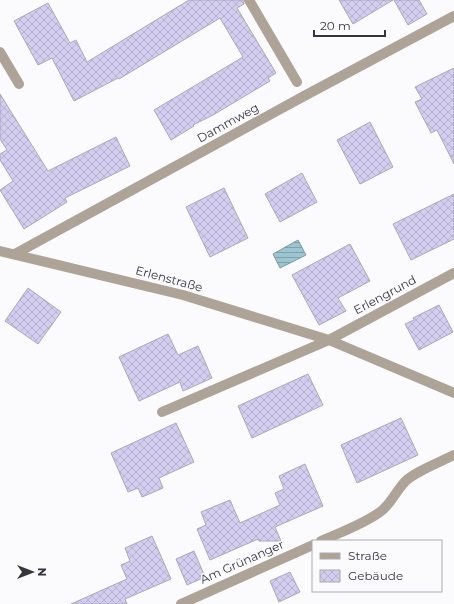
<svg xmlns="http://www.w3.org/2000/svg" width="454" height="604" font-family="Montserrat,sans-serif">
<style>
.water{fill:url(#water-rules);stroke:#7d9aa4}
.building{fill:url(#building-cross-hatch);stroke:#aba8b7}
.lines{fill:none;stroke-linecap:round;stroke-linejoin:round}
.lane{stroke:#aea397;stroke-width:10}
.street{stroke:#aea397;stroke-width:10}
.labels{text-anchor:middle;stroke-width:3;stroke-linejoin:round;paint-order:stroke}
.street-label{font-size:12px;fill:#36353b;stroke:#fbfafd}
</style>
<defs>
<pattern id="water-rules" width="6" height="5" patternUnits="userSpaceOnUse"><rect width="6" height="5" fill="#9bc5d1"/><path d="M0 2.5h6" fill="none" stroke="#7fa1ab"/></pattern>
<pattern id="building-cross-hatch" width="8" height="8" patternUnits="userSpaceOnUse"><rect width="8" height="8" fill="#d3cdf0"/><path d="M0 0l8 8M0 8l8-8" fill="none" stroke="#b6b1cf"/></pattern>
</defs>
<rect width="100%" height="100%" fill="#fbfafd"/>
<!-- water -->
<path class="water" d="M298,240L306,255L280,268L273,254Z"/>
<!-- building -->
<path class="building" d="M189,0H243L244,4L237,8L276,73L268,78L270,81L213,115L193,125L194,126L171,140L154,110L243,57L220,18L119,79L118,78L74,101L52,58L38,65L14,21L48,3L70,43L76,40L87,62Z
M339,0H393L353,24Z
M394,0H419L427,14L408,25Z
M454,68V164L437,130L431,133L415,102L422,99L415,87Z
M0,94L48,171L116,137L130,166L65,198L67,202L24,229L0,190L13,181L0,160V154L7,150L0,139Z
M370,122L393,167L360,184L337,140Z
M302,173L317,202L280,222L265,194Z
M224,188L248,238L210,257L186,207Z
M454,194V239L411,260L393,224Z
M350,244L370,281L338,298L346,311L319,325L292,275Z
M28,288L61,312L38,344L5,321Z
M439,305L453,332L419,350L405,324L414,320L413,318Z
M168,334L178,355L198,346L212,378L183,391L180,382L139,401L119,357Z
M308,374L323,405L252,438L238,406Z
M401,418L418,455L357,483L341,445Z
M176,423L194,462L159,478L163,488L142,497L138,488L128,492L111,453Z
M305,464L323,506L275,527L281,541H259L258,539L210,560L197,529L206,525L201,512L230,500L240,523L280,505L275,493L284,489L279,476Z
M152,536L171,579L125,599L127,604H71L127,579L121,565L130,561L125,548Z
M194,551L205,577L187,585L176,559Z
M290,572L300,592L279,602L270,581Z"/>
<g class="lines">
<!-- lane -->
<path class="lane" d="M249,0L297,82
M0,52L19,84
M15,254L306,95L454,16"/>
<!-- street -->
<path class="street" d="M0,251L183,295L329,340L454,393
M162,412L329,340L454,273
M321,541C341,532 362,525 380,512C390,505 395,493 403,484C411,473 441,462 454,455
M181,604L313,545"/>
</g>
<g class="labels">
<!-- street labels -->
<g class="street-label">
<text transform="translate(228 123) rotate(-29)" y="4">Dammweg</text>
<text transform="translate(169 279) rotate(15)" y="4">Erlenstraße</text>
<text transform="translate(385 295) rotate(-28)" y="4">Erlengrund</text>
<text transform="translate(242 562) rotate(-24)" y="4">Am Grünanger</text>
</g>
</g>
<!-- legend -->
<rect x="312" y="540" width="130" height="52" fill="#fbfafd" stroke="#acabaf"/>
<rect x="320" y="553" width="20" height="6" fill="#aea397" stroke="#acabaf"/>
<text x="348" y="560" font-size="12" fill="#36353b">Straße</text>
<rect x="320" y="570" width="20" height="12" fill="url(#building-cross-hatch)" stroke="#acabaf"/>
<text x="348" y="580" font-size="12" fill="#36353b">Gebäude</text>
<!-- north arrow -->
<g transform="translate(32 572) rotate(90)" stroke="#fbfafd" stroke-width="3" paint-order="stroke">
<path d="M0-3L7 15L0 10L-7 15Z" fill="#36353b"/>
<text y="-6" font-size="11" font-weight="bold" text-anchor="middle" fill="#36353b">N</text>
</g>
<!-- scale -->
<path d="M314 30v6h71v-6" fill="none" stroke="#36353b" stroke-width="2"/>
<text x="320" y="30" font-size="12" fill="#36353b" stroke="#fbfafd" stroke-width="3" paint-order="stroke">20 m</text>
</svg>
